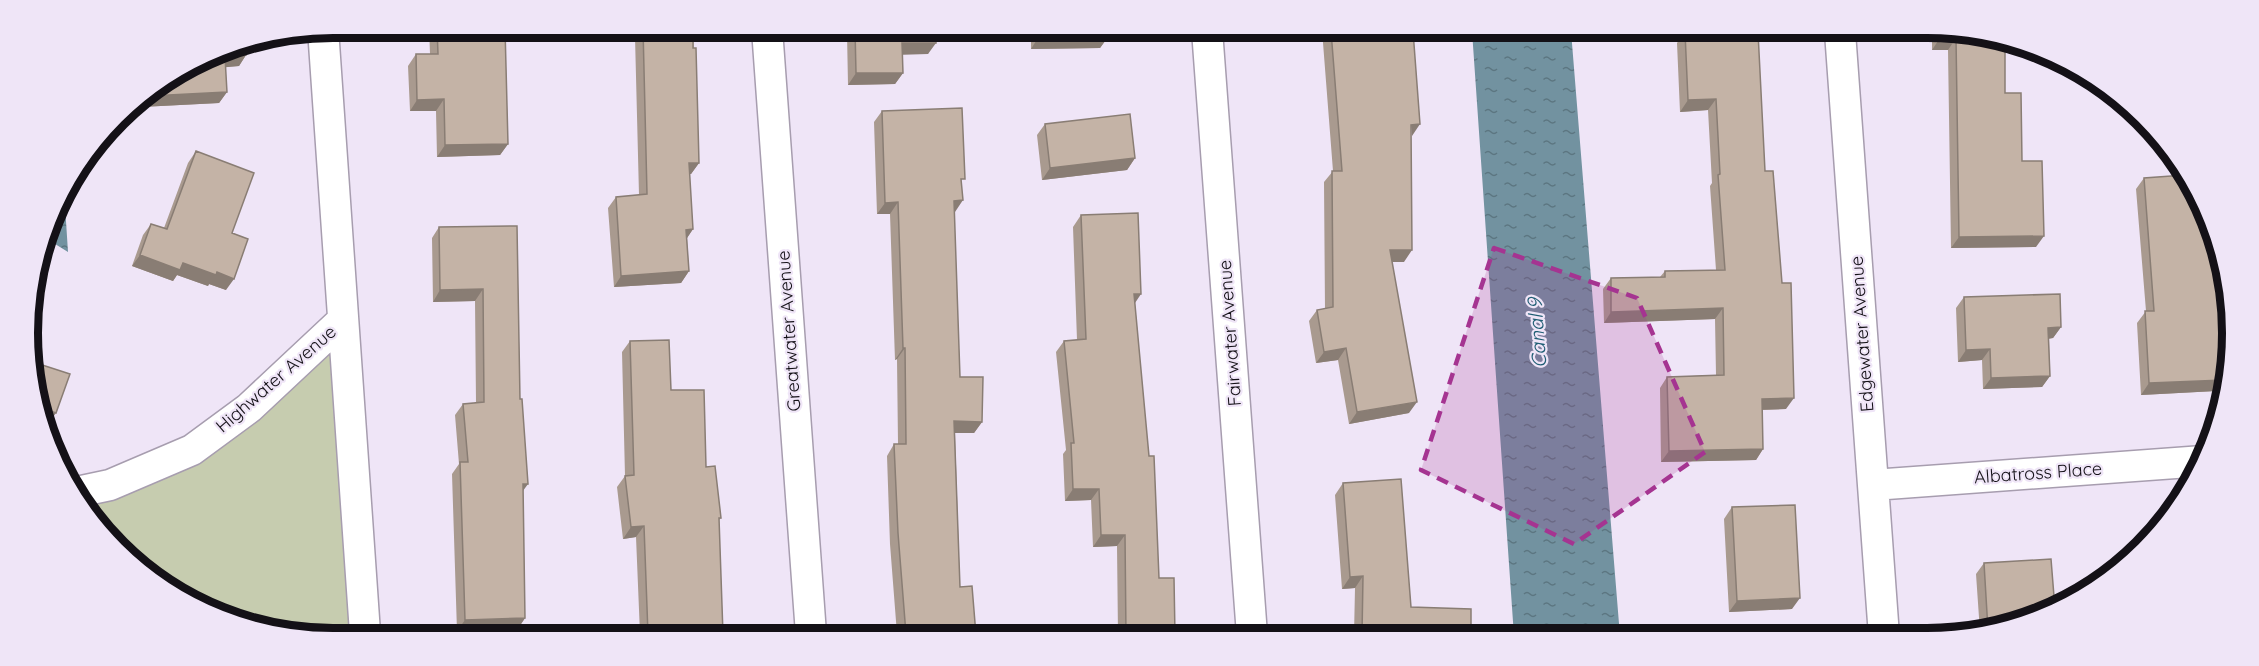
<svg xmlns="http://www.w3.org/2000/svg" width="2259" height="666" font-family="Quicksand,sans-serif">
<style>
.grass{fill:#c6ccaf}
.water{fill:url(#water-ripples)}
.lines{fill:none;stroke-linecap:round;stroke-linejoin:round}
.minor-casing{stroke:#a79daf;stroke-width:33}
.minor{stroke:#fff;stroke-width:30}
.wall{fill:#a99a8f}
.shaded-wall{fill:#897d74}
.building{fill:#c4b3a6;stroke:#897d74;stroke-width:1.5}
.marked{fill:#a53491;fill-opacity:0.2;stroke:#a53491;stroke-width:4.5;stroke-dasharray:12 8;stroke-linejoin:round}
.labels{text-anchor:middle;stroke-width:4.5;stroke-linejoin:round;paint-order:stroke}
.street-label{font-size:18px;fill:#141117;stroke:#efe5f7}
.water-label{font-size:20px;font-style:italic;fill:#1e5d73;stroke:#efe5f7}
.rim{fill:none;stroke:#141117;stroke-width:8}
</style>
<defs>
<pattern id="water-ripples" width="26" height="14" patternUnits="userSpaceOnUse" patternTransform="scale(1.5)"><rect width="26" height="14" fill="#7292a0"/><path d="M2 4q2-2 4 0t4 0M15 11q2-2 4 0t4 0" fill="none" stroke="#5c7681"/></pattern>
</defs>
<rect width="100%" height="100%" fill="#efe5f7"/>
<!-- grass -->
<path class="grass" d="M337,334L359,633H274L163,588L90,519L79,497L181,462Z"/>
<!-- water -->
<path class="water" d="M1472,31H1571L1620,636H1514Z
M64,190L68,252L47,239L59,197Z"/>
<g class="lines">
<defs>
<path id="minor" d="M323,29L365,633
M767,29L811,634
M1207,30L1252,635
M1840,32L1884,636
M1873,485L2203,461
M77,492L110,485L192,450L249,408L343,320"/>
</defs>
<!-- minor casing -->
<use href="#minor" class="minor-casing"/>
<!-- minor -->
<use href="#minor" class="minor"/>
</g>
<!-- wall -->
<path class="wall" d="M429,27L506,28H505L508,144L500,155L437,157L436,111H410L408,66L416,54H430Z
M566,28H693L699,163L691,174H689L693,229L687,238L689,271L681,283L614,287L608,208L616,197L639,195L635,37L566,40Z
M850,29H936L928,54H903V73L895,84L848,85L847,33Z
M1031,29L1108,30V37L1100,48L1031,49Z
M1322,30L1413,31L1411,136L1404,262H1392L1409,413L1349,424L1338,360L1316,363L1309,321L1317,310L1325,309L1324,182L1333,171Z
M1685,32L1765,171L1786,409L1762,410L1763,449L1756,460L1661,462L1660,388L1667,377L1716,375L1715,319L1604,323L1603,289L1611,278L1660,277L1665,271L1716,270L1710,186L1712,183L1708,110L1680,112L1677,43Z
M1932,33H1985L2005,93L2022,161L2036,247L1951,248L1948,50H1932Z
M216,50L246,55L239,66L225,67L227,92L219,103L141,107L140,97Z
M882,111L962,183L954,212L960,377L982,422L974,433H955L960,587L976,635L897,634L890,544L887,456L894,444H898L897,359L895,360L890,214H877L874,122Z
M2132,115L2144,126L2134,127Z
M1045,124L1135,158L1127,170L1042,180L1037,135Z
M196,151L232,233L226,290L209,284L208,286L177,275L173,281L132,266L143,235L151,224L164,228L188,163Z
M2144,178L2223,277L2218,284L2224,380L2216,391L2141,395L2137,323L2146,311L2136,189Z
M1081,215L1135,303L1159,578L1175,635H1118L1117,546L1093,547L1091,500L1065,501L1063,454L1066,450L1056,352L1064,341L1077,340L1073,227Z
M517,226L520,399L523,491L525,618L517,630L457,631L452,474L459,464L455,415L463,404L476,403L475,301L433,302L432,238L439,227Z
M1964,297L2061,327L2053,338L2049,339L2050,376L2042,387L1983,389L1982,360L1958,362L1956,308Z
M630,341L671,390L706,467L721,518L719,520L723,634H640L636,537L623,539L617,487L625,476L622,352Z
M1343,483L1411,607L1471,635H1354L1355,588L1342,589L1335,495Z
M1732,507L1792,609L1729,612L1724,519Z
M1984,563L2055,609L1980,632L1976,574Z"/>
<!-- shaded-wall -->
<path class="shaded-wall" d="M574,28H641L635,37L566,40Z
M1108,37L1100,48L1031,49L1038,38Z
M1940,38H1956L1948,50H1932Z
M902,43H936L928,54L895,55Z
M246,55L239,66L217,68L225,57Z
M856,73H903L895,84L848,85Z
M227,92L219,103L141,107L149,96Z
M444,99L436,111H410L417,100Z
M1716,99L1708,110L1680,112L1688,100Z
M2138,121L2144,126L2134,127Z
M1420,124L1412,136L1411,125Z
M508,144L500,155L437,157L445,145Z
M1135,158L1127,170L1042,180L1050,168Z
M689,163H699L691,174H681Z
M963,200L955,212H946L954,201Z
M898,202L890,214H877L885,203Z
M693,229L685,241L686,230Z
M2044,236L2036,247L1951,248L1959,237Z
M1390,250H1412L1404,262H1382Z
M140,255L183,263L217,272L234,279L226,290L209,284L208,286L177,275L173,281L132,266Z
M689,271L681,283L614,287L621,276Z
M2217,277H2223L2215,288Z
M483,289L475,301L433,302L440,290Z
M1134,294H1141L1133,306Z
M1723,308L1715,319L1604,323L1611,312Z
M2061,327L2053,338L2040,339L2048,328Z
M903,348H905L897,359L895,360Z
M1346,348L1338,360L1316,363L1324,352Z
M1990,349L1982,360L1958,362L1966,350Z
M2050,376L2042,387L1983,389L1991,378Z
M2224,380L2216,391L2141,395L2149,383Z
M1794,398L1786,409L1754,410L1762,399Z
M1417,402L1409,413L1349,424L1357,412Z
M37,406L56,413L48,424L42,422L38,413Z
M954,421L982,422L974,433H946Z
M1763,449L1756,460L1661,462L1669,451Z
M523,484H528L520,495Z
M1073,489H1099L1091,500L1065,501Z
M644,526L636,537L623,539L631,527Z
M1101,535H1125L1117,546L1093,547Z
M1363,576L1355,588L1342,589L1350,577Z
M1800,598L1792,609L1729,612L1737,601Z
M525,618L517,630L457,631L465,620Z"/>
<!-- building -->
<path class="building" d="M437,27L505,28L508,144L445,145L444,99L417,100L416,54H438Z
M643,28H693V48H696L699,163H689L693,229L686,230L689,271L621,276L616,197L647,194Z
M855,29H936V43H902L903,73H856Z
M1038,29L1108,30V37L1038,38Z
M1331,31H1413L1420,124L1411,125L1412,250H1390L1417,402L1357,412L1346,348L1324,352L1317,310L1333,307L1332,171H1342Z
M1685,32H1758L1765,171H1773L1782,283H1791L1794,398L1762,399L1763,449L1669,451L1667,377L1724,375L1723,308L1611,312V278L1665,277V271L1725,270L1718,175L1720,174L1716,99L1688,100Z
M1940,33H1985L2005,41V93H2021L2022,161H2042L2044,236L1959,237L1956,38H1940Z
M246,44V55L225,57L227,92L149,96L148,92L216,50Z
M962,108L965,179H961L963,200L954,201L960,377H983L982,422L954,421L960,587L972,586L976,635L906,634L898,533L894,444H906L905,348H903L898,202L885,203L882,111Z
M1130,114L1135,158L1050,168L1045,124Z
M196,151L254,173L232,233L248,239L234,279L217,272L216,275L183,263L180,270L140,255L151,224L167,229Z
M2185,175L2222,262L2223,277H2217L2224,380L2149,383L2145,311H2154L2144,178Z
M1138,213L1141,294H1134L1149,456H1154L1159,578H1174L1175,635H1126L1125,535H1101L1099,489H1073L1071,443H1074L1064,341L1086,339L1081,215Z
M517,226L520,399H522L528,484H523L525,618L465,620L460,462H468L463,404L484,402L483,289L440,290L439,227Z
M2060,294L2061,327L2048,328L2050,376L1991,378L1990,349L1966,350L1964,297Z
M669,340L671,390H704L706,467L715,466L721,518H719L723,634H648L644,526L631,527L625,476L634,475L630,341Z
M33,362L70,374L56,413L37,406Z
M1401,479L1411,607L1471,609V635H1362L1363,576L1350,577L1343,483Z
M1795,505L1800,598L1737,601L1732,507Z
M2051,559L2055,609L1988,630L1984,563Z"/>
<!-- marked area -->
<path class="marked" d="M1494,248L1637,298L1705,452L1574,544L1421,470Z"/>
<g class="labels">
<!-- street labels -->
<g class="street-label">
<text transform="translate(789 331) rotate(-94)" y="6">Greatwater Avenue</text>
<text transform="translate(1230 333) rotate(-94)" y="6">Fairwater Avenue</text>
<text transform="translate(1862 334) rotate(-94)" y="6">Edgewater Avenue</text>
<text transform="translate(276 379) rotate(-41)" y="6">Highwater Avenue</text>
<text transform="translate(2038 473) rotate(-4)" y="6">Albatross Place</text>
</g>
<!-- water labels -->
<g class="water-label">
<text transform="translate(1537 333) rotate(-94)" y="7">Canal 9</text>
</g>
</g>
<!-- crop -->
<path d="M0 0H2259V666H0ZM333 38H1927A295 295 0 0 1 2222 333V333A295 295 0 0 1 1927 628H333A295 295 0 0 1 38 333V333A295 295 0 0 1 333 38Z" fill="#efe5f7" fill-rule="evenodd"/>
<path class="rim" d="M333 38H1927A295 295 0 0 1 2222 333V333A295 295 0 0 1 1927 628H333A295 295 0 0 1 38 333V333A295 295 0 0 1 333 38Z"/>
</svg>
